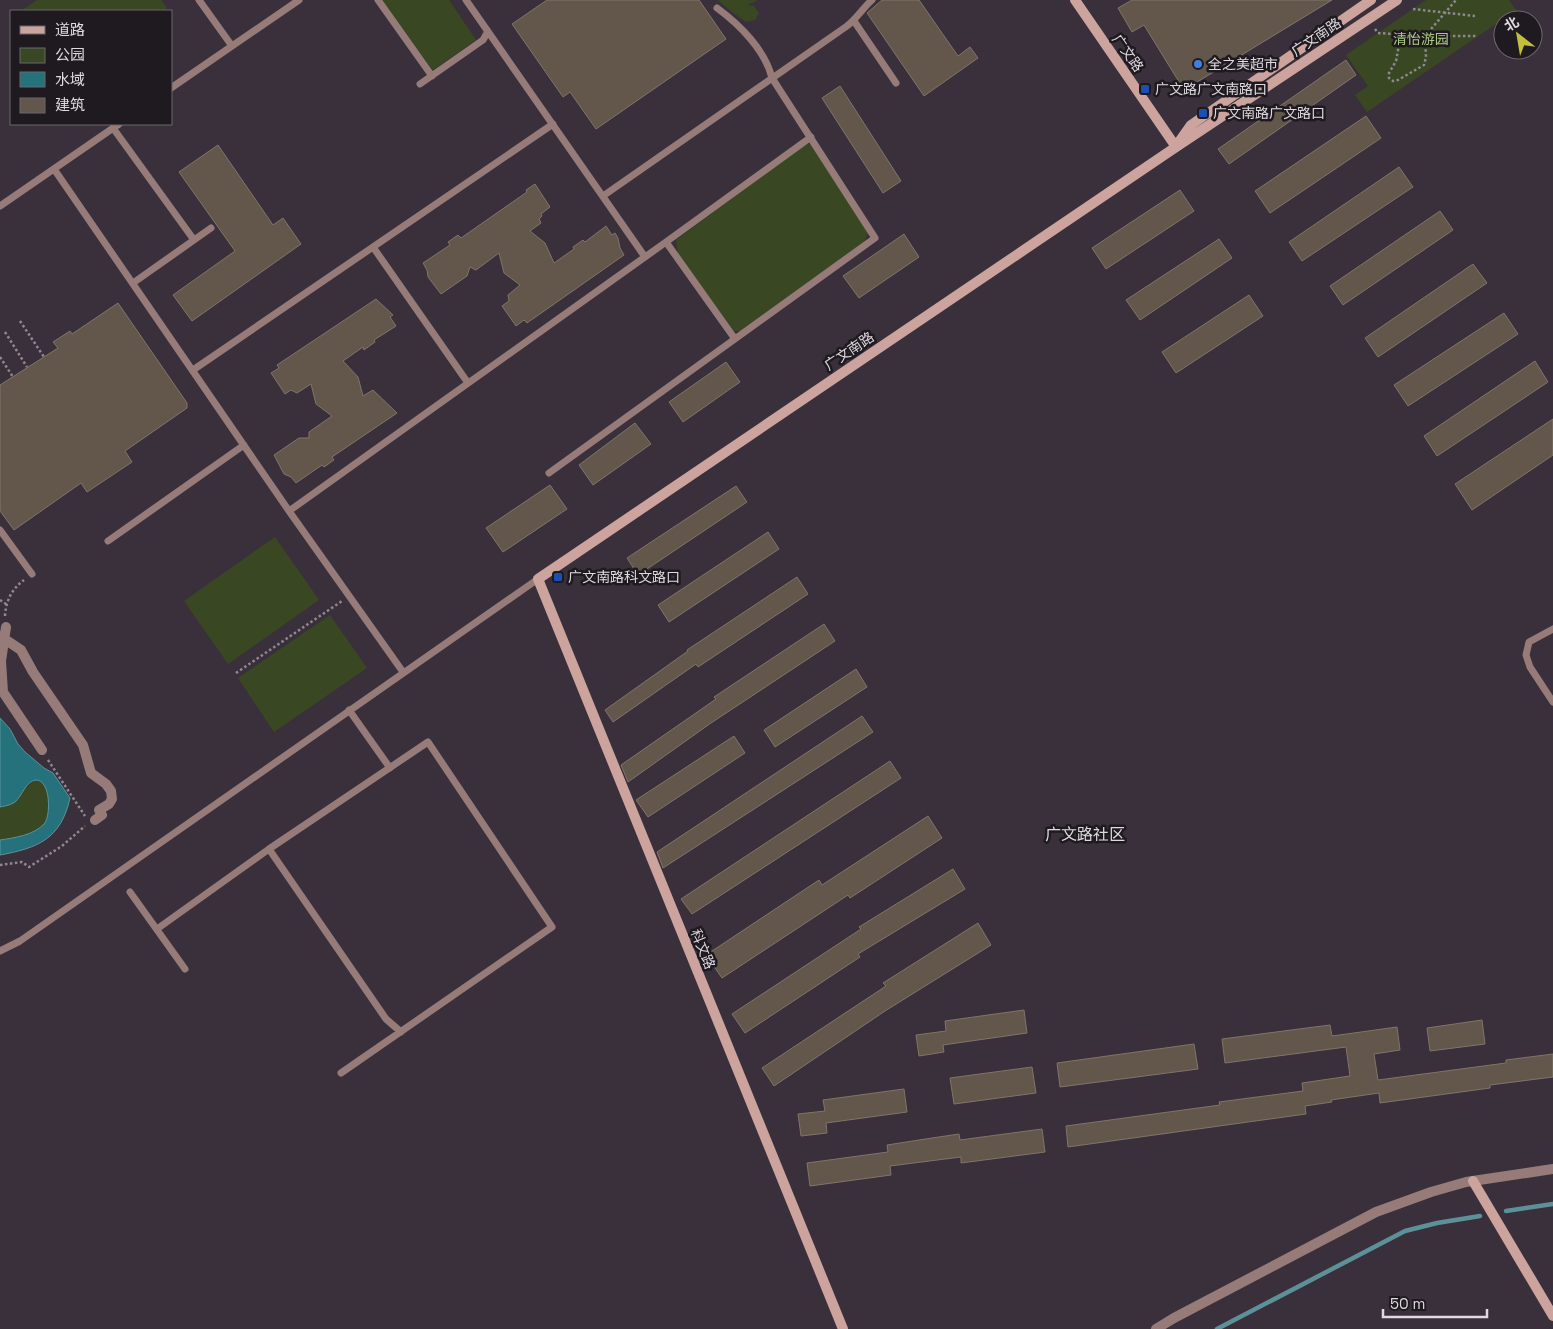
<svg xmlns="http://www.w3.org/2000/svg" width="1553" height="1329" font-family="'Space Grotesk','Noto Sans SC',sans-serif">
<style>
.green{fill:#394823}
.water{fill:#25727c;stroke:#5d919a}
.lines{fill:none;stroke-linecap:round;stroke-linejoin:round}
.stream{stroke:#5d919a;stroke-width:4.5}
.building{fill:#63574c;stroke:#817469}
.path{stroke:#908891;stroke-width:2.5;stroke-dasharray:2.5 2.5;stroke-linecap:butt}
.lane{stroke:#967b78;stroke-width:7}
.street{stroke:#967b78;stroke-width:10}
.secondary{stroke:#cda39e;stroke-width:10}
.shop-dot{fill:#3f7fe0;stroke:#1e1a1f;stroke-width:2}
.transit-dot{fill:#1a4fb4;stroke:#1e1a1f;stroke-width:2}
.labels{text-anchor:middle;stroke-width:5;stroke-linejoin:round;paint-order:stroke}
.street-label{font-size:14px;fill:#dfd9e0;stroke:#1e1a1f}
.park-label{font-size:14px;fill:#adcc82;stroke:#1e1a1f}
.poi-label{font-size:14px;fill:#dfd9e0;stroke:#1e1a1f;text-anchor:start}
.quarter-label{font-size:16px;fill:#dfd9e0;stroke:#1e1a1f}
</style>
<rect width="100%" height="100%" fill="#3a303b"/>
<!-- green -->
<path class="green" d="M37,0H161L167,8L162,11H21Z
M381,0H449L476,40L433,70Z
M718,0H758L747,5L754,6L759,13L755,20L746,22C736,14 727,9 718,0Z
M1426,0H1509L1516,10L1367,112L1355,95L1368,86L1346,55Z
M808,144L812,145L868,233L864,242L741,331H734L678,254L676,240L802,147Z
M275,537L319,600L228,664L184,601Z
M330,615L367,668L274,732L238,678Z
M35,780C38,781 40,781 43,782C51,789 50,811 47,820C38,834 16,838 0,840V807L6,806Z"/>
<!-- water -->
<path class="water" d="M0,718L10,729L18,744L25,752L44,768L53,773L70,798C61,839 38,848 0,855V840C14,838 34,835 44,824C51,817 51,780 36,780C26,781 22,796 15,802C11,805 5,806 0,807Z"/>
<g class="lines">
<!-- stream -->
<path class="stream" d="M1506,1211L1553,1204
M1217,1329L1405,1231L1437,1223L1480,1216"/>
</g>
<!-- building -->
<path class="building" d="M547,0H699L726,39L596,129L570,92L563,97L512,24Z
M882,0H919L958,56L970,47L978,58L924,96L867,13Z
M1132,0H1332L1184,90L1144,25L1132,32L1118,8Z
M1346,60L1356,75L1229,164L1218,149Z
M840,86L901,181L883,193L822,98Z
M1366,116L1381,138L1270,213L1255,191Z
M218,145L273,225L283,218L301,244L192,321L173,295L235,251L179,172Z
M1399,167L1413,187L1302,261L1289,242Z
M535,184L550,207L541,214L542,216L539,219L541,223L530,231L545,243L554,263L574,249L573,247L583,240L585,242L606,226L612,235L615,233L618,238L620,248L624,255L527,323L524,320L516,326L502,306L509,301L508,295L520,285L504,273L499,253L476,270L470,267L467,276L441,294L428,277L427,270L423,263L450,245L448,242L458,235L461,238L527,192L526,190Z
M1180,190L1194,211L1106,269L1092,248Z
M1440,211L1453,230L1343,305L1330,286Z
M904,234L919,257L859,298L843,276Z
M1219,239L1232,258L1140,320L1126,300Z
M1473,264L1487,283L1378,357L1365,338Z
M1249,295L1263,316L1176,373L1162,352Z
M376,299L393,315L390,317L396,326L374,340L375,342L364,350L363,347L343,361L358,377L363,396L373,390L397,413L332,457L334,460L324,467L322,465L296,483L291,477L284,474L274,455L299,438H309V432L332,416L316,404L311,384L297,393L291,390L285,394L271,373L279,368L277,365Z
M118,303L187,403V408L125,451L132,462L87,492L81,483L14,530L0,511V385L58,348L53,342L70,331L72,334Z
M1504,313L1518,334L1408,406L1394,385Z
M1535,361L1548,382L1437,456L1424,436Z
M726,362L740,382L683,422L669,402Z
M1553,419V455L1472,510L1455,484Z
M635,423L651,444L593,485L579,465Z
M550,485L567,509L503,552L486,528Z
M736,486L747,502L638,575L627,558Z
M768,532L779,549L669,622L658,605Z
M797,577L808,594L698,667L696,664L613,722L605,710L688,651L687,650Z
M824,624L835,641L711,723L628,782L621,765L716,699L714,697Z
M856,669L867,687L775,747L764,730Z
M862,716L873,732L663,868L657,852Z
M734,736L745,753L648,817L636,800Z
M890,761L901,778L692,914L681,899Z
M928,816L942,838L850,898L848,895L722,978L706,955L819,880L822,885Z
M953,869L965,889L858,954L860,957L745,1033L732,1014L861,929L859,927Z
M978,923L991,945L885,1011L774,1086L762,1068L886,986L883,983Z
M1024,1010L1027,1033L943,1045L944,1052L919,1056L916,1035L946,1031L945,1021Z
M1482,1020L1485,1044L1430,1051L1427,1028Z
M1330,1025L1332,1036L1397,1027L1400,1050L1374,1054L1378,1080L1506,1063V1060L1553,1054V1077L1490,1085V1088L1380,1103L1379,1093L1331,1100L1332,1102L1305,1106L1306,1114L1068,1147L1066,1126L1220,1105L1219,1102L1303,1091L1302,1083L1350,1076L1346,1047L1225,1063L1222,1039Z
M1194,1044L1198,1069L1060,1087L1057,1063Z
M1032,1067L1036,1093L954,1104L950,1078Z
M904,1089L907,1112L826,1123L827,1133L801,1136L798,1114L825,1111L823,1100Z
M1042,1129L1045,1152L961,1163V1157L890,1166L891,1175L810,1186L807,1163L888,1152L887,1145L932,1138L959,1134L960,1140Z"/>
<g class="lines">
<!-- path -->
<path class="path" d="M1413,9L1475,16
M1375,29L1378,33L1425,36H1478
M1401,34L1396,61L1389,73V78L1393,81L1398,80L1424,65L1426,57L1425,36L1456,0
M20,321L44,357
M5,332L27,367
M0,357L13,377
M0,600L6,604
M5,616C6,600 12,589 24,580
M236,673L342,601
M48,760L85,816
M0,865L22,862L29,867L62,846L85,826"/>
<!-- lane -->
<path class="lane" d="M199,0L232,46
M378,0L432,76
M466,0L645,257
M854,21L896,83
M420,84L483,40L487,33V30
M171,88L299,0
M113,128L194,240
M54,169L289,511L403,672
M603,196L847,26C857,18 863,8 872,0
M0,206L119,124
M666,242L735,339
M373,247L468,383
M133,283L211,228
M193,370L553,124
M549,473L875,238L772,78C765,50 740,25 717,8
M289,511L666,242L811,137
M0,530L32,574
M108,541L244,445
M1553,629L1529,642L1526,655L1530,667L1553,702
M349,710L390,768
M269,849L386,1019L401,1032
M130,892L185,969
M157,929L269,849L428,742L552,927L341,1073
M0,951L20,941L538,579"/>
<!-- street -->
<path class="street" d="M6,627L1,661L3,692L42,750
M0,636L21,650L33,672L83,745L91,773L106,784L111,791L112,799L109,804L99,810L102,815L95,820
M1156,1329L1174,1318L1376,1212L1431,1192L1466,1182L1553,1169"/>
<!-- secondary -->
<path class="secondary" d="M1075,0L1176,147
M1179,142L1191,125L1371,0
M1473,1181L1553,1316
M843,1329L538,579L1176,147L1397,0"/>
</g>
<!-- markers -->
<circle class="shop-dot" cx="1198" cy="64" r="5"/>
<g class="transit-dot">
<rect x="1140" y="84" width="10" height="10" rx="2.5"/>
<rect x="1198" y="108" width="10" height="10" rx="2.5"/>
<rect x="553" y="572" width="10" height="10" rx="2.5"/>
</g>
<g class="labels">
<!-- street labels -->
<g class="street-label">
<text transform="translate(1316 37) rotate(-34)" y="5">广文南路</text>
<text transform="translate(1128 53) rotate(55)" y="5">广文路</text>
<text transform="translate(849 351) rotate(-34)" y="5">广文南路</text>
<text transform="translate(703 949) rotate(68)" y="5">科文路</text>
</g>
<!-- park labels -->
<g class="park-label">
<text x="1421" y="44">清怡游园</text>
</g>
<!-- poi labels -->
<g class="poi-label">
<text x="1208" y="69">全之美超市</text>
<text x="1155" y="94">广文路广文南路口</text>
<text x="1213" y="118">广文南路广文路口</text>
<text x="568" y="582">广文南路科文路口</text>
</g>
<!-- quarter labels -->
<g class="quarter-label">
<text x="1085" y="840">广文路社区</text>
</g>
</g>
<!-- legend -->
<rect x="10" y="10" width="162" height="115" fill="#1e1a1f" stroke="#6b666c"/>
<rect x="20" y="26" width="25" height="8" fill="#cda39e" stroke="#6b666c"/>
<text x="55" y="35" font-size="15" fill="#dfd9e0">道路</text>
<rect x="20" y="48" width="25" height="15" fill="#394823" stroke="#6b666c"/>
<text x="55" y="60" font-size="15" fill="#dfd9e0">公园</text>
<rect x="20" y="72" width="25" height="15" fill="#25727c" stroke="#6b666c"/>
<text x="55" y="85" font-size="15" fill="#dfd9e0">水域</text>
<rect x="20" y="98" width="25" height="15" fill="#63574c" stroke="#6b666c"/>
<text x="55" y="110" font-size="15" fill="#dfd9e0">建筑</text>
<!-- north arrow -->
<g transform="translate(1518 35) rotate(329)"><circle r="24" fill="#1e1a1f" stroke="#6b666c"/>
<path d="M0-4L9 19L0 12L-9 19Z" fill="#c2bd3f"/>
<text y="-8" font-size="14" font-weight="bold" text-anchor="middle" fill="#dfd9e0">北</text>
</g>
<!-- scale -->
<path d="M1383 1309v8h104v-8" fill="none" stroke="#dfd9e0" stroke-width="2.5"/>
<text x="1390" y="1309" font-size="15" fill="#dfd9e0" stroke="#1e1a1f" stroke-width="4" paint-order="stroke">50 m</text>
</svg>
